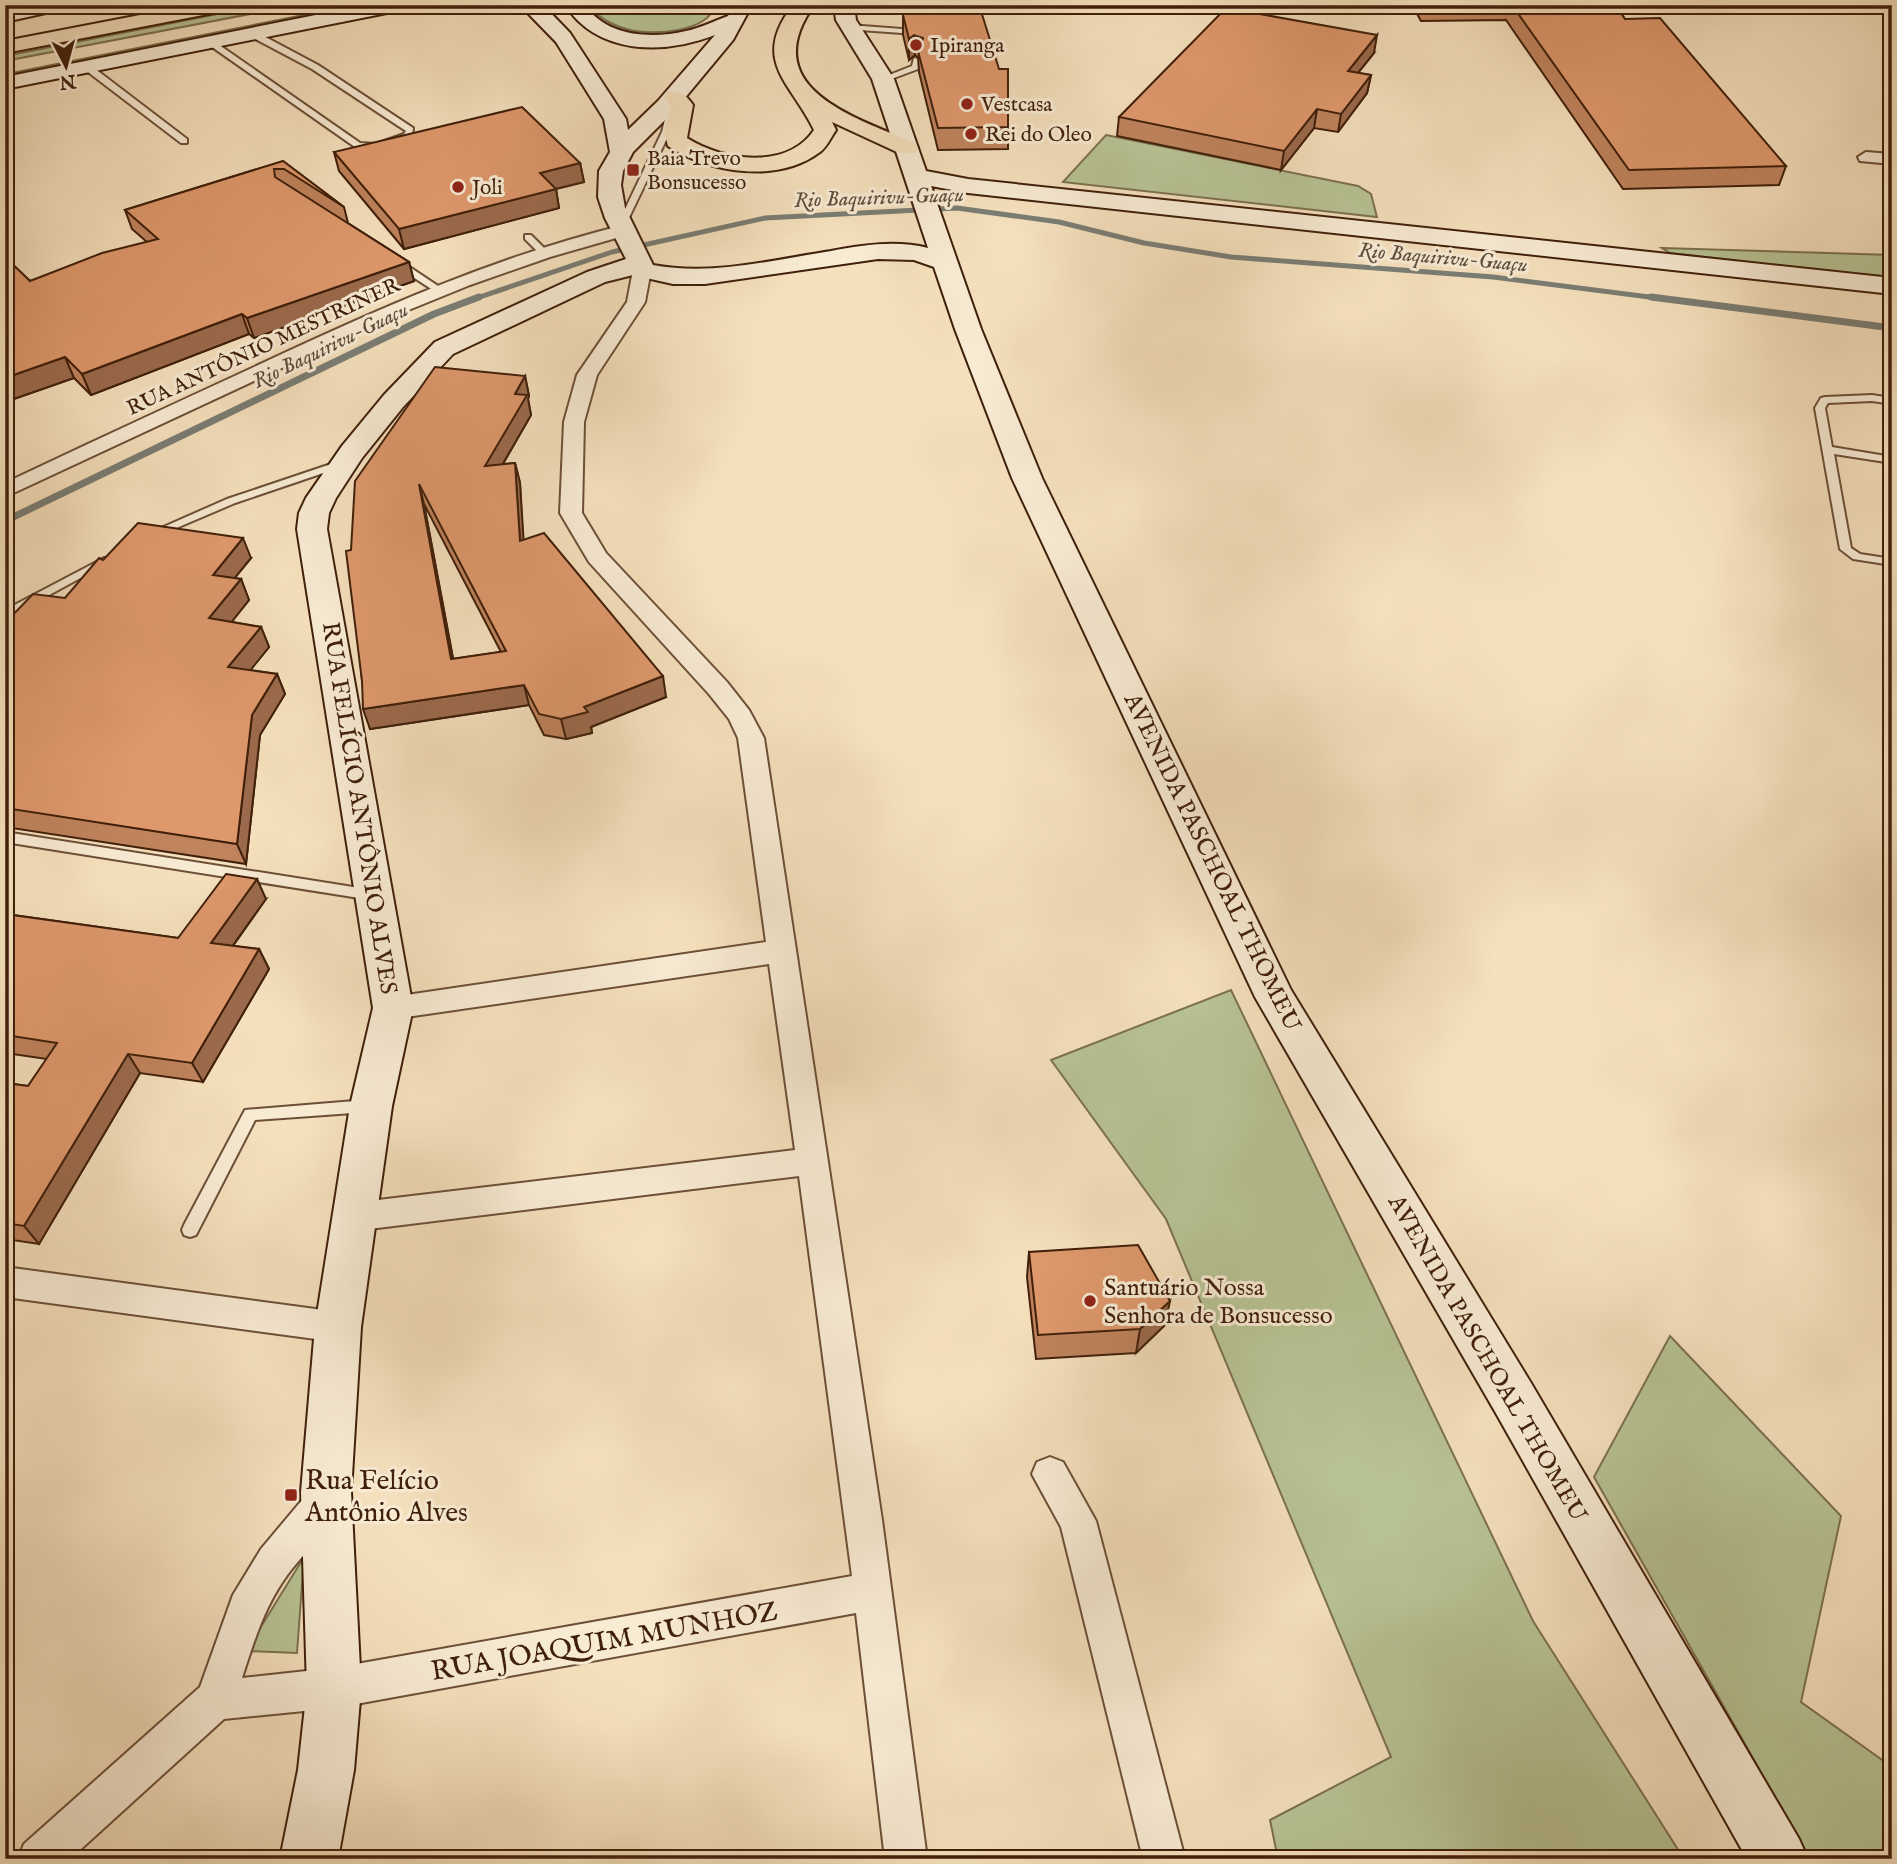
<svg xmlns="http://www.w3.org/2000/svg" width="1897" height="1864" font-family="'IM FELL English',serif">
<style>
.green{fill:#b8c394;stroke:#7c714f;stroke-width:2}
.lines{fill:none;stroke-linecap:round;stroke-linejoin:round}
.stream-far1{stroke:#7a7d74;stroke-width:5}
.stream{stroke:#7a7d74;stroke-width:7}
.lane-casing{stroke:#6d4f37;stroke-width:4}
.street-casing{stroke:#6d4f37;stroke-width:4}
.secondary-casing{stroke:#401f0a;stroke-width:4}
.highway-casing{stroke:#401f0a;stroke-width:4}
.lane{fill:#f8ebd4;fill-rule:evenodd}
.street{fill:#f8ebd4;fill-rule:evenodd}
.secondary{fill:#f8ebd4;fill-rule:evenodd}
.highway{fill:#f5e0bd;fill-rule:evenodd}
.wall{fill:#bf835d;stroke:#401f0a;stroke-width:2;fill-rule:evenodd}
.shaded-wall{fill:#9b6a4c;stroke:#401f0a;stroke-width:2}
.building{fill:#de986c;stroke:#401f0a;stroke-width:2;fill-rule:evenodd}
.poi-dot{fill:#8f2418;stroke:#f8ebd4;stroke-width:2.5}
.labels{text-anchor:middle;stroke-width:6;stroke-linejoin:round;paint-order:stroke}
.far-poi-label{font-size:21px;fill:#401f0a;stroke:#f8ebd4;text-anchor:start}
.far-water-label{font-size:21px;font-style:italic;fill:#5d4e3f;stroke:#f8ebd4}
.far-street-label{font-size:21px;fill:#401f0a;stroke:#f8ebd4}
.street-label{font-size:24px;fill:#401f0a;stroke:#f8ebd4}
.poi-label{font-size:24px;fill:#401f0a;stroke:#f8ebd4;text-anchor:start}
.near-poi-label{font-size:28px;fill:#401f0a;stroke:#f8ebd4;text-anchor:start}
.near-street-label{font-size:28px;fill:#401f0a;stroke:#f8ebd4}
</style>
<rect width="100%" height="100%" fill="#f5e0bd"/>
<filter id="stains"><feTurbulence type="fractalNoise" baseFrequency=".00286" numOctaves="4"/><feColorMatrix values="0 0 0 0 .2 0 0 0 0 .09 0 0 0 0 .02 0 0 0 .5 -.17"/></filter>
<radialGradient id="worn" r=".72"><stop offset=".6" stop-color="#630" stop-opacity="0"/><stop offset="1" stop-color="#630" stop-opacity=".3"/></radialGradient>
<!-- green -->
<path class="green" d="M263,5H297L5,61V56Z
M354,5H377L5,79L7,74Z
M587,5H715C708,33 652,35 630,30C614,26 598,17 587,5Z
M1106,135L1358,186L1371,194L1377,217L1063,182Z
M1662,248L1892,255V278L1670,253Z
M1231,990L1533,1621L1684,1859H1278L1270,1820L1391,1757L1166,1219L1051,1060Z
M1670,1336L1841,1516L1801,1702L1892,1767V1859H1810L1594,1477Z
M304,1557L297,1653L246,1651Z"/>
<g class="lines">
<!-- stream-far1 -->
<path class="stream-far1" d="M474,299L612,252L765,218L957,208L1059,222L1144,243L1231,257L1493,277L1665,299"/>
<!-- stream -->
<path class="stream" d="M1651,297L1892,328
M5,521L434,314L479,297"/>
<defs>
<path id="lane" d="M849,25L902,29L906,31L902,33L846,29V25Z
M250,32H256L318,65L413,128L412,136L377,148L355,147L205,42L212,40L360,143L376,144L404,134L406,131L312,69L250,36Z
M914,58L921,60L918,69L886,81L879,79L912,66Z
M84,65H90L187,139V143H181L84,69Z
M670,113L674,115L670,132L625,226L618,228L617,226L662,132L666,115Z
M525,235H531L547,251V255H541L525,239Z
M399,261L402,262L444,290L436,292L396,266L394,264Z
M1872,395L1892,398V404L1872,401L1828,403L1825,408L1832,447L1892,457V463L1834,454L1851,548L1860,554L1892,559V565L1853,559L1840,549L1815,408L1821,398L1825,397Z
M343,460L348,463L347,465L235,503L153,538L149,539L143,536L227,499Z
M104,558L108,559V563L5,619V610Z
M5,832L372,890L379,895L372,900L5,842Z
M367,1100L372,1102L375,1106L372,1110L367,1112L255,1120L196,1235L190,1237L184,1235L182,1230L184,1225L245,1110Z"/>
<path id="street" d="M1866,152L1892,154V164L1860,161L1858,157Z
M624,225L630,226L633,230L630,234L550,257L470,285L389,318L5,497V483C87,444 169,406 252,368C373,311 494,257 624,225Z
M642,265L651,270L645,302L597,375L584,422L582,513L606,553L727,682L749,710L764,738L882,1520L927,1859H885L856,1613L334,1708L224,1719L70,1859H18L24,1844L200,1687L233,1595L261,1549L313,1487L326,1482L339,1487L344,1500C332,1528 307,1549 288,1574C265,1605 254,1641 242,1678L334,1668L852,1576L799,1176L353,1231L342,1227L337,1217L342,1207L353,1203L795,1150L769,964L393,1019L383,1016L378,1008L383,1000L393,997L766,942L738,738L729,719L709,694L589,562L560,513L564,422L577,375L627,302L633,270Z
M5,1267L338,1312L350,1316L355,1327L350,1338L338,1342L5,1297Z
M1050,1457L1063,1462L1096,1521L1185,1859H1143L1061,1527L1032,1474L1037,1462Z"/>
<path id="secondary" d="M28,5H67L64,9L5,22V10Z
M366,5H407L397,11L5,89V77Z
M520,5H543L570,33L626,119L628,130L658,101L715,35C663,55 598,55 565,5H585C607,37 651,39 686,31C701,28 714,21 728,16L732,5H752L733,40L674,111L633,152L623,171L621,185L625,208L653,265C712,276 772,260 831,251C862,245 897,240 928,248L872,79L836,20L834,5H854L856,20L894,79L926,171L968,179L1892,278V294L968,193L931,186L981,329L1042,478L1291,990L1531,1383L1799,1839L1808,1859H1747L1497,1415L1255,997L1012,478L955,329L934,267L914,260L878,259L705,284H673L633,275L605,282L453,354L403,407L362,458L336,498L329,513L327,529L413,1008L392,1106L361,1327L351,1492L361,1688L354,1770L338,1859H280L298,1770L307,1688L301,1492L315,1327L350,1106L373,1008L297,529L299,513L306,498L342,446L384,395L435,342L587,272L626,259L605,218L598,197L599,171L610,152L604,119L556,42Z"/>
<path id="highway" d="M192,5H234L224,11L5,53V41Z
M793,5H814C755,88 854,117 915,143L918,148L915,153H899L832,122L836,130C831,137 827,147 820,152C778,184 709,173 668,146L664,131L671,106L664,97L667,92C680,89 686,95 693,105L687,138C723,161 787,170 814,130C791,82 750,61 793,5Z"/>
</defs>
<!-- lane casing -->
<use href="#lane" class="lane-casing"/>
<!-- street casing -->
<use href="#street" class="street-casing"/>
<!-- secondary casing -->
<use href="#secondary" class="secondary-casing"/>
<!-- highway casing -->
<use href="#highway" class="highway-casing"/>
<!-- lane -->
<use href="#lane" class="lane"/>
<!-- street -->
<use href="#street" class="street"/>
<!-- secondary -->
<use href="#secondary" class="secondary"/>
<!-- highway -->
<use href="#highway" class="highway"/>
</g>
<!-- wall -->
<path class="wall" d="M1412,5H1615L1625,19L1786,166L1779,185L1623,189L1506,20L1421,21Z
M903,15L1008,127V149L938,150L919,72L918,57L915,55L909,60L903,35Z
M1374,53L1358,73L1371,75L1367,93L1338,132L1314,128L1281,170L1117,136L1119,117Z
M334,152L580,163L584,182L556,189L559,208L404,249L339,171Z
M283,161L344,207L348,223L409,262L414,281L254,338L249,334L91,395L74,378L5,402V257L30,281L147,242L132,229L125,210Z
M525,376L529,396L528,399L531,415L503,464L515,463L520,483L523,540L666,697L591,727L592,733L566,739L544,735L529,705L370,729L362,681L351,550ZM424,504L501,652L453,659Z
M251,558L234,578L241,579L249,600L231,622L261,627L269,647L250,670L277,674L285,694L260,735L246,864L5,827V623L65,598L103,560Z
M266,899L233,946L259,949L269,969L203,1082L140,1073L39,1244L5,1239V1083L28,1086L47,1059L5,1053V914L178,938Z
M1029,1252L1165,1325L1136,1353L1036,1359L1027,1277Z"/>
<!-- shaded-wall -->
<path class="shaded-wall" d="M914,35L915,55L909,60V39Z
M1377,35L1374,53L1345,89L1348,71Z
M1371,75L1367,93L1338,132L1341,114Z
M1317,109L1314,128L1281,170L1284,151Z
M580,163L584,182L543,192L540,173Z
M556,189L559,208L404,249L399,229Z
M409,262L414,281L254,338L247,318Z
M242,314L249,334L91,395L82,374Z
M65,357L74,378L5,402V378Z
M525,376L529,396L528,399L531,415L490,486L485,466L515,394Z
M515,463L520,483L525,562L520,541Z
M419,484L424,504L457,679L451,659Z
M243,538L251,558L221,595L213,575Z
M241,579L249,600L218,639L209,618Z
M261,627L269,647L237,687L228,667Z
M277,674L285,694L260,735L246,864L237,844L252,715Z
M663,676L666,697L591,727L592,733L566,739L561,719L584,707Z
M524,685L529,705L370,729L363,709Z
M257,879L266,899L221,962L211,943Z
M259,949L269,969L203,1082L192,1063Z
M128,1054L140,1073L39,1244L24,1226Z
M1170,1301L1165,1325L1136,1353L1140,1329Z"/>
<!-- building -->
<path class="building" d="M1512,5H1615L1625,19L1660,18L1786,166L1629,170Z
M944,8L947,12L981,11L999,69H1008V127L938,128L918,51L923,38L914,35L909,39L903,15L908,9Z
M1226,8L1377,35L1348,71L1371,75L1341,114L1317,109L1284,151L1119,117Z
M522,107L580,163L540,173L556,189L399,229L334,152Z
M283,161L344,207L284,169H274L275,177L409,262L247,318L242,314L82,374L65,357L5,378V257L30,281L102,253L158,239L125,210Z
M435,367L525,376L515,394L527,395L485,466L515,463L520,541L544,533L663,676L584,707L588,712L561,719L539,714L524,685L363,709L362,681L346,551L351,550L355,481ZM419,484L506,651L451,659Z
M138,523L243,538L213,575L241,579L209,618L261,627L228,667L277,674L252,715L237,844L5,808V623L33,594L65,598L99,558L103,560Z
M226,874L257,879L211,943L259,949L192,1063L128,1054L24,1226L5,1223V1083L28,1086L57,1043L5,1035V914L178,938Z
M1138,1245L1170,1301L1140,1329L1038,1335L1029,1252Z"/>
<!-- markers -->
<g class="poi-dot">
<circle cx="916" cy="45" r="7"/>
<circle cx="967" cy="104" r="7"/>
<circle cx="971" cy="134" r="7"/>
<rect x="626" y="163" width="14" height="14" rx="3.5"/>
<circle cx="458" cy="187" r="7"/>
<circle cx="1090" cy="1301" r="7"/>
<rect x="284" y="1488" width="14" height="14" rx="3.5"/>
</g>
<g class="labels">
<!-- far-poi labels -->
<g class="far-poi-label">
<text x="930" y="52">Ipiranga</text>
<text x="981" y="111">Vestcasa</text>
<text x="985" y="141">Rei do Oleo</text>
<text x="647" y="165">Baia Trevo<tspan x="647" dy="24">Bonsucesso</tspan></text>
<text x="472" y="194">Joli</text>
</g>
<!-- far-water labels -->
<g class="far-water-label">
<text transform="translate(879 197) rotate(-2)" y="7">Rio Baquirivu-Guaçu</text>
<text transform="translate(1443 257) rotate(5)" y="7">Rio Baquirivu-Guaçu</text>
<text transform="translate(330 345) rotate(-26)" y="7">Rio Baquirivu-Guaçu</text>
</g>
<!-- far-street labels -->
<g class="far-street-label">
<text transform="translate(263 346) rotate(-25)" y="7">RUA ANTÔNIO MESTRINER</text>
</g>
<!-- street labels -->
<g class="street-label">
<text transform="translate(360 808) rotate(81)" y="8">RUA FELÍCIO ANTÔNIO ALVES</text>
<text transform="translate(1213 862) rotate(64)" y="8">AVENIDA PASCHOAL THOMEU</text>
<text transform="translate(1488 1358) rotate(60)" y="8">AVENIDA PASCHOAL THOMEU</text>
</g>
<!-- poi labels -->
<g class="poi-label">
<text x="1104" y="1295">Santuário Nossa<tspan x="1104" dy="28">Senhora de Bonsucesso</tspan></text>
</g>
<!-- near-poi labels -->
<g class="near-poi-label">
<text x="305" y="1489">Rua Felício<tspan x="305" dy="32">Antônio Alves</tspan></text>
</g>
<!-- near-street labels -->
<g class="near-street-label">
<text transform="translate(604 1640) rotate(-10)" y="10">RUA JOAQUIM MUNHOZ</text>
</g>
</g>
<!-- margin -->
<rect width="1897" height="1864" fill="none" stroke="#f5e0bd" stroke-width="28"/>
<rect x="7" y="7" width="1883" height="1850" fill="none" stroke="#401f0a" stroke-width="3.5"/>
<rect x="14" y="14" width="1869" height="1836" fill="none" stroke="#401f0a" stroke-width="2"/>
<!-- north arrow -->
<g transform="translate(66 66) rotate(174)" stroke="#f8ebd4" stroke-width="5" paint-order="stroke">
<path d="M0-5L12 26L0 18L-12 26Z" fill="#401f0a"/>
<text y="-10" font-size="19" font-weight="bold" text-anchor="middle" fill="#401f0a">N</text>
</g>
<rect width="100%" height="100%" filter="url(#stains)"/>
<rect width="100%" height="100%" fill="url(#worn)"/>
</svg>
